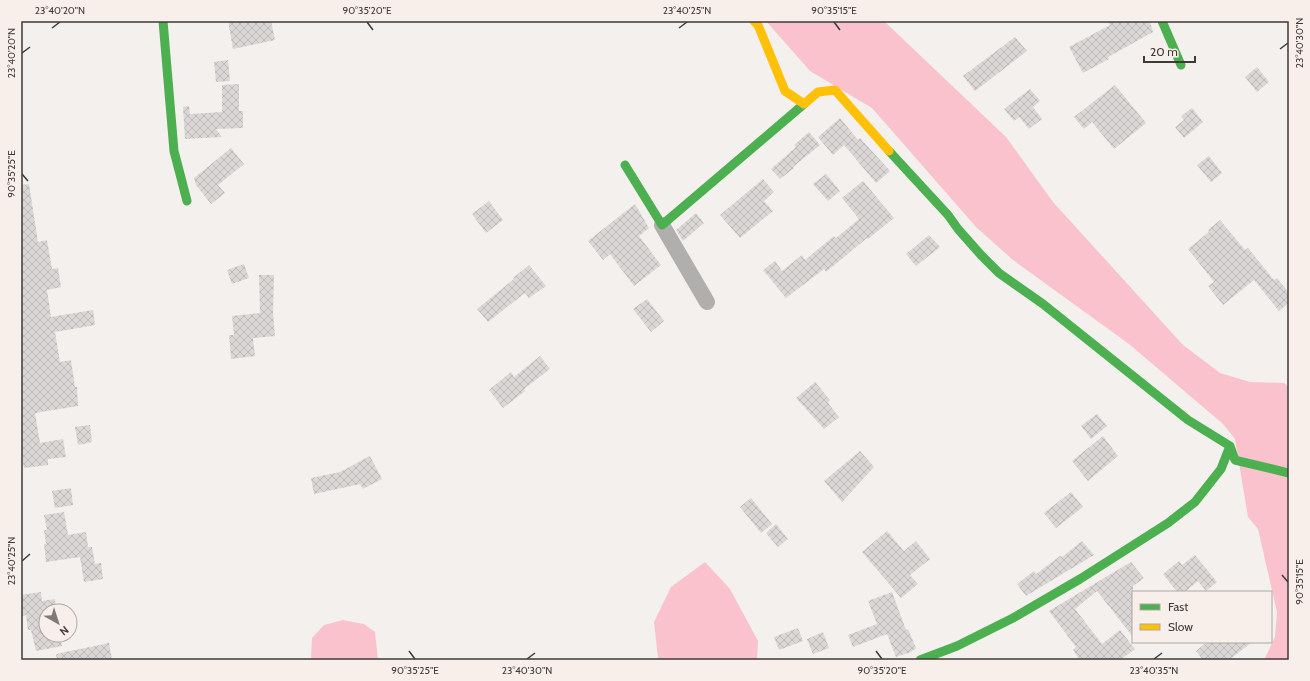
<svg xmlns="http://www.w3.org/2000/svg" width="1310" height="681" font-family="Cabin,sans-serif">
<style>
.water{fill:#fac2cd}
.building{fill:url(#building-cross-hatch)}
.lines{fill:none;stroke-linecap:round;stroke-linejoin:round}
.street{stroke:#b0afae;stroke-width:16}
.fast{stroke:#4caf50;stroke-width:9}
.slow{stroke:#ffc107;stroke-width:9}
.ticks{fill:none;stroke:#3e3a38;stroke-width:1.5}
.neatline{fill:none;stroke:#3e3a38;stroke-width:1.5}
.ticks-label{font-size:10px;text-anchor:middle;fill:#3e3a38}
</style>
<defs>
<pattern id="building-cross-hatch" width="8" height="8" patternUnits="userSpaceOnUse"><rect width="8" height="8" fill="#dbd7d6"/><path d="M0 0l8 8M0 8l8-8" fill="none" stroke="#bdb9b8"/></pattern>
</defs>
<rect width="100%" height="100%" fill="#f4f0ee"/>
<!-- water -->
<path class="water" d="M766,21H884L1006,137L1053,202L1183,345L1220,373L1250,382L1284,383L1289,387V660H1264L1275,637L1277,612L1258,529L1248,517L1235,439L1223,424L1129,344L1013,260L976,227L872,108L810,71Z
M705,562L730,589L758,641L757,660H660L658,658L654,622L671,587Z
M343,620L364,624L375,632L378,660H311L312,638L324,625Z"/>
<!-- building -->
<path class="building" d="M228,21H271L275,40L233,49Z
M1107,21H1150L1153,32L1108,57L1109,59L1083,73L1069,47L1110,25Z
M1015,37L1027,51L975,91L963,76Z
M228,60L230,81L216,82L214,62Z
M1257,67L1269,82L1257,92L1245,77Z
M239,84V111H243V128L216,129L222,137L185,139L183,107L189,106L190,114L222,112V85Z
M1115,85L1146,123L1114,149L1092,122L1084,129L1074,117Z
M1030,89L1040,101L1033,107L1042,119L1029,129L1019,117L1014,121L1004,109Z
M1192,108L1203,122L1184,138L1175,127L1184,120L1181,116Z
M840,118L858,140L860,138L890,171L876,183L844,145L833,155L818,137Z
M809,132L820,145L793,167L794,168L780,179L771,169L796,147L794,145Z
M231,148L244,164L218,185L225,193L211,204L196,185L194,178Z
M1209,156L1222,173L1211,182L1197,165Z
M826,174L840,191L828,201L813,184Z
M763,179L774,192L764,201L773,211L740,238L720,215Z
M863,181L894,218L868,239L867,238L826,272L824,269L786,298L763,270L775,261L782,271L802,255L805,260L834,236L836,238L859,219L842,198Z
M29,184L38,242L47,240L52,269L58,268L61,287L47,290L51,317L93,310L95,325L55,332L60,362L71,360L75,387H77L78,406L35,413L40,443L63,439L66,457L48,459V465L24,468L21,451V376H23L21,366V185Z
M489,201L503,220L486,233L472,214Z
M635,204L649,228L639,236L661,265L634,286L610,254L603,260L588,241Z
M696,213L704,223L683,241L676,230Z
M1220,220L1245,250L1248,248L1274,280L1277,278L1289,293V303L1279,311L1254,280L1223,305L1208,286L1214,282L1188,249L1209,232L1208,230Z
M929,235L940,247L916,266L906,254Z
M244,264L249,278L232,284L227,270Z
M529,265L546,286L529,298L525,293L488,322L477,309L514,279L513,278Z
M259,275H274L273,313L275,336L253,338L255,356L231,359L229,335H234L232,316L260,313Z
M647,299L664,321L651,332L633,309Z
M540,356L550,369L524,389L525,391L503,408L489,390L511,372L514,377Z
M815,382L830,400L828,403L839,417L824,429L796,398Z
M1097,414L1107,426L1091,439L1081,426Z
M90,425L92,442L78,445L75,427Z
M1103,436L1118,456L1088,481L1072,461Z
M860,451L874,467L842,502L824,481Z
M370,456L382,479L363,489L360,484L314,494L311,478L340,472Z
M71,488L73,505L55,508L52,491Z
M1071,492L1083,507L1056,528L1044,513Z
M751,498L772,524L761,533L740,507Z
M64,512L68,535L86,532L88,547H92L95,564L101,563L103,579L84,582L80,557L46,562L44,544H46L44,530H47L44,515Z
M776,524L788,539L778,547L766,533Z
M887,531L904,551L916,541L930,559L910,575L918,584L901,598L862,552Z
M1082,541L1094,555L1026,596L1017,584L1034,571L1036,574L1060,556L1062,557Z
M1195,555L1217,582L1206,591L1198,581L1185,592H1177L1163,574L1179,561L1182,565Z
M1131,562L1144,578L1133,586V637L1097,591L1075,609L1102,644L1120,630L1135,649L1120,660H1080L1073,650L1076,647L1049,611Z
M41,592L42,601L55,599L56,611H46V635H60L62,646L36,651L31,630H28L26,615L21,616V595Z
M892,592L906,630L908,629L916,648L911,652L896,657L887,634L853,647L848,635L877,624L868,601Z
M798,628L803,641L779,650L774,637Z
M823,632L829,648L813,654L807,639Z
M1207,642H1252L1229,660H1203L1196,651Z
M109,643L112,660H57L56,654Z"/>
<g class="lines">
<!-- street -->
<path class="street" d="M662,225L707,302"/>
<!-- fast -->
<path class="fast" d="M163,21L174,151L187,201
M1162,21L1181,65
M889,151L948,215L958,229L981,255L999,273L1043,304L1188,420L1230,446L1235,460L1289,473
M625,165L662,225L804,104
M920,660L957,646L1013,618L1080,579L1168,523L1195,502L1221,469L1230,446"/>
<!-- slow -->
<path class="slow" d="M754,21L758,25L785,91L804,104L818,92L835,90L889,151"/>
</g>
<!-- ticks -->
<path class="ticks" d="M367,22L373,30M834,22L840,30M52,28L60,22M679,28L687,22M1280,49L1288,43M22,53L30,47M22,174L28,181M22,561L30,554M1282,575L1288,582M409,651L415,659M876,651L882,659M527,659L535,653M1154,659L1162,653"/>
<!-- border -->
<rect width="1310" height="681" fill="none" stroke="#f8efea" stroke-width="44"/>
<!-- legend -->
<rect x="1132" y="591" width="140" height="52" fill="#f8efea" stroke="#aea7a3"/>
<rect x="1140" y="604" width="20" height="6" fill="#4caf50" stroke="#aea7a3"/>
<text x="1168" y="611" font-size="12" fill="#3e3a38">Fast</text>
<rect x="1140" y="624" width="20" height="6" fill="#ffc107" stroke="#aea7a3"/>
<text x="1168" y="631" font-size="12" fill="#3e3a38">Slow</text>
<!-- north arrow -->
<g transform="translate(58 623) rotate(141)"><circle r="19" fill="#f8efea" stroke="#aea7a3"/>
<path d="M0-3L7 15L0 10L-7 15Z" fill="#7e7a78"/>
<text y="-6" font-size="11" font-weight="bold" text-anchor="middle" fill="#3e3a38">N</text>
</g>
<!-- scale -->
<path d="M1144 56v6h51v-6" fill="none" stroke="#3e3a38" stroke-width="2"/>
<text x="1150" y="56" font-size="12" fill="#3e3a38" stroke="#f8efea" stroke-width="3" paint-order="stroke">20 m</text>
<rect x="22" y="22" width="1266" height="637" class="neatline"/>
<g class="ticks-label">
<text x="60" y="14">23°40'20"N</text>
<text x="367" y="14">90°35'20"E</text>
<text x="687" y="14">23°40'25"N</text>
<text x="834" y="14">90°35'15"E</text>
<text transform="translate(1299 43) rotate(-90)" y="4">23°40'30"N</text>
<text transform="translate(11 53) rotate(-90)" y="4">23°40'20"N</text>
<text transform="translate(11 174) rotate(-90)" y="4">90°35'25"E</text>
<text transform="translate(11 561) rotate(-90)" y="4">23°40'25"N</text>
<text transform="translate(1299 582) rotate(-90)" y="4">90°35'15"E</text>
<text x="415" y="674">90°35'25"E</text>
<text x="527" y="674">23°40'30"N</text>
<text x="882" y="674">90°35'20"E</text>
<text x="1154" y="674">23°40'35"N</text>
</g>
</svg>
